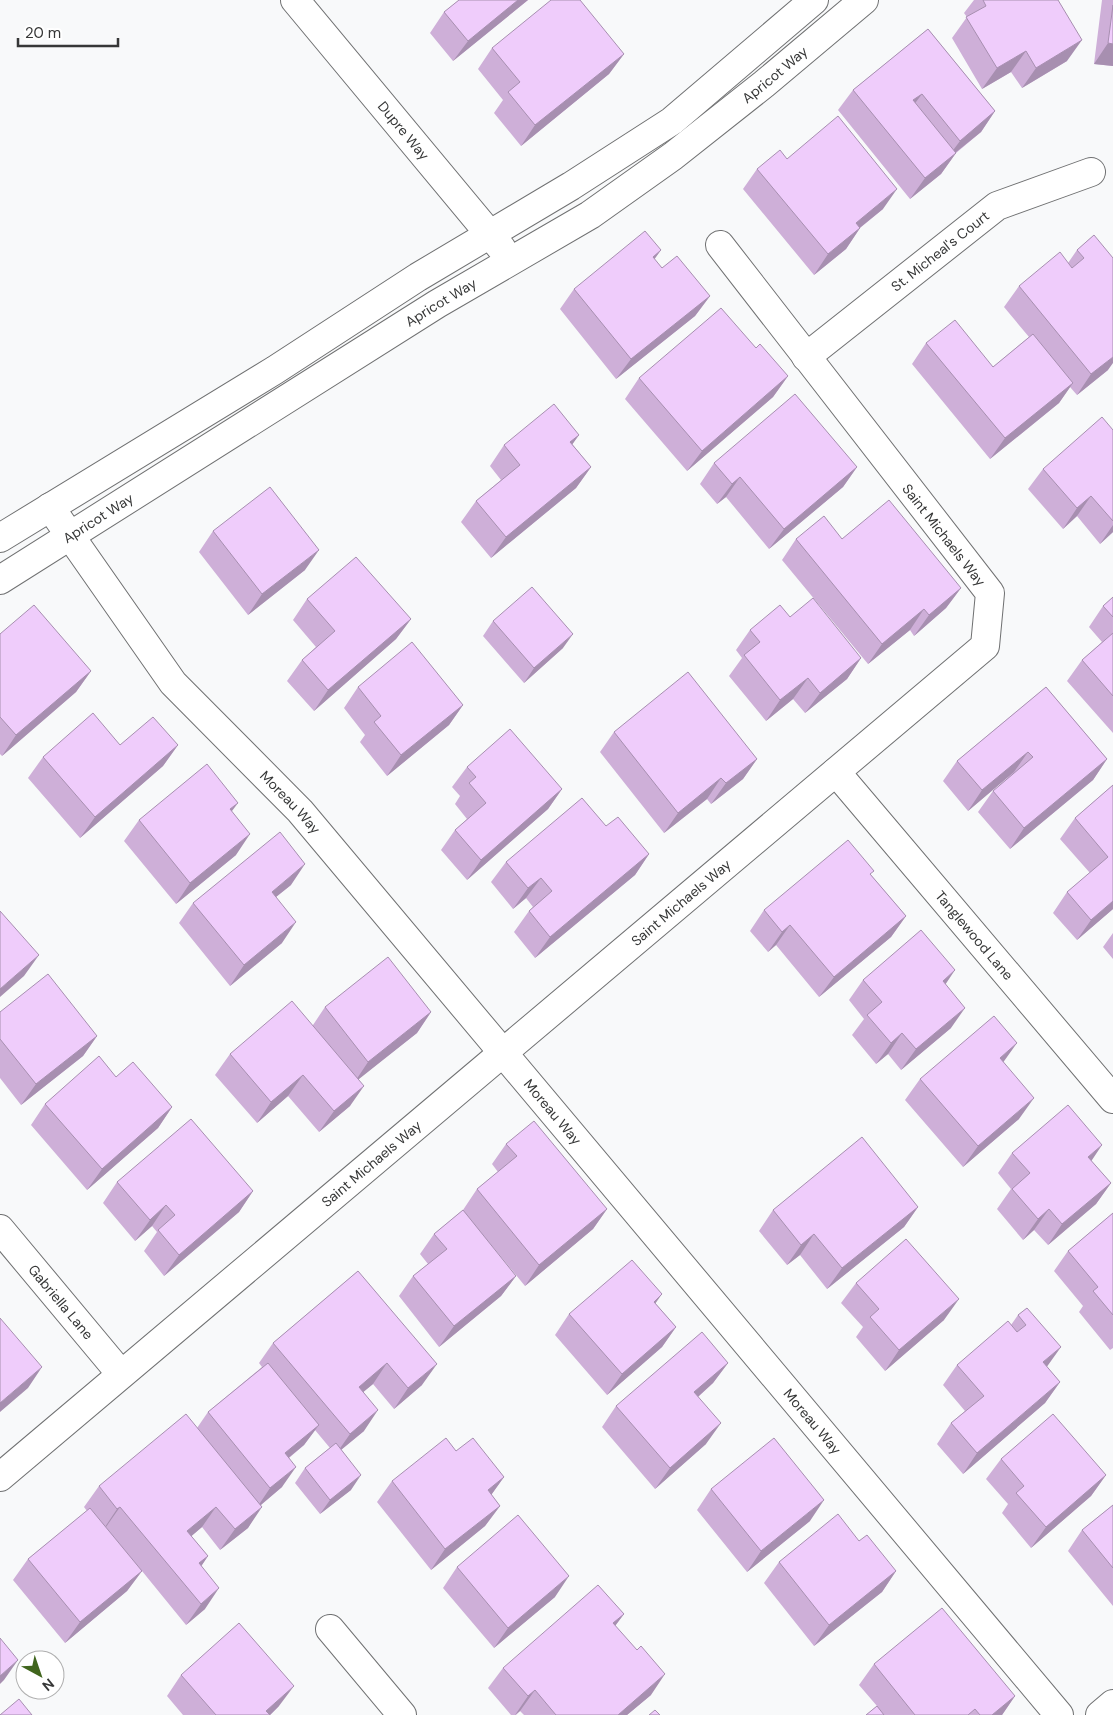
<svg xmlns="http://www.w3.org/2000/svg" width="1113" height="1715" font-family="'DM Sans',sans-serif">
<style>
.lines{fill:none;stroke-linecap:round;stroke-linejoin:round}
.minor-casing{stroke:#707172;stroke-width:30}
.minor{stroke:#fff;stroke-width:28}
.wall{fill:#ceafd8}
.shaded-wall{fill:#a78fb0}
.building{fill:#efccfb;stroke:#a78fb0}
.labels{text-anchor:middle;stroke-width:4;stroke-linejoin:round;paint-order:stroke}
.street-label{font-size:14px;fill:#363737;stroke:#fff}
</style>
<rect width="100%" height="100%" fill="#f8f9fa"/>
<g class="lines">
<defs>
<g id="minor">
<path id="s1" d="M295,0L502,249"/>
<path id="s2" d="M806,357L997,206L1091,172"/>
<path id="s3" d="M50,507L173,683L300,811L1059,1715"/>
<path d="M0,538L275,370L418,277L571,186L672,121L814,0"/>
<path id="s4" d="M0,580L437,304L590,215L673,156L764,84L864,0"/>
<path id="s5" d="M836,772L1113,1099"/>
<path id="s6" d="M0,1229L121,1374"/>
<path id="s7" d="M0,1477L985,646L990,593L720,245"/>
<path d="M330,1629L402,1715"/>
<path d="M1100,1715L1113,1704"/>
</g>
</defs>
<!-- minor casing -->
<use href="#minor" class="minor-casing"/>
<!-- minor -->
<use href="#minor" class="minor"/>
</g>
<!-- wall -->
<path class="wall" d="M459,0H528L453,61L430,33L444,12Z
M974,0H1058L1067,61L1022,88L1011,72L982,89L952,38L967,17L964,13Z
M1102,0H1113V66L1094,64Z
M928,29L995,111L981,132L956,153L941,174L910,199L838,110L853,90Z
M492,48L624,54L609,74L521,146L494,113L503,100L478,69Z
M787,159L883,209L860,228L846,249L814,275L743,189L757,169Z
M1094,235L1108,370L1077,395L1070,387L1059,403L990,459L912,364L926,343L993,367L1029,337L1004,307L1019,286L1068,263L1077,250Z
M661,250L654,259L662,268L710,296L695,316L616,379L560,309L574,289Z
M756,348L788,376L773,397L687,471L625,399L639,378Z
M1113,430V532L1100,544L1077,516L1063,529L1028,489L1043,469Z
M579,435L572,444L591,467L576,488L491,558L461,522L476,501L501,480L490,466L504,445Z
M714,463L857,467L843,487L769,549L726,497L717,504L700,484Z
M213,531L305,570L248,615L199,552Z
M796,539H842L961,588L946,608L914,636L910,630L868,664L782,560Z
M1113,597V733L1067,681L1082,660L1102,642L1089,627L1103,606Z
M307,599L411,619L396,639L314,711L287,681L302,660L316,647L293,620Z
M790,617L861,658L847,679L805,713L793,699L766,721L729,676L742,658L736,650L750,630Z
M493,621L563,648L524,683L483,636Z
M0,634L91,671L76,692L2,756L0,754Z
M358,687L463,705L449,725L387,776L360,742L365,735L344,708Z
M1046,687L1107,759L1093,780L1010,849L978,812L993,791L1014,772L968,811L943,781L957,761Z
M614,732L757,759L743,779L711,804L707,799L664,833L600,752Z
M120,745H178L163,766L80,838L28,778L43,757Z
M467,767L562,789L548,809L467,880L441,850L455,830L467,819L455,804L460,796L452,787Z
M1113,785V909L1077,940L1053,913L1067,892L1090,873L1060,839L1075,818Z
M232,811L236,855L176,904L124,841L139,820Z
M606,826L649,854L635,875L535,958L514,932L529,911L533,907L526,898L513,909L491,882L506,862Z
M871,875L906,916L891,937L819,997L776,945L768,952L750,931L764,910Z
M291,885L276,897L282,943L230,986L179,923L193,903Z
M1113,933V959L1103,947Z
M863,980L945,984L951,1028L901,1070L888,1054L876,1064L852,1035L864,1019L849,1000Z
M325,1007L431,1012L417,1033L358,1079L350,1106L319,1132L288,1096L257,1123L215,1075L230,1054L313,1025Z
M0,1012L97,1036L83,1056L21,1105L0,1078Z
M1003,1062L1019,1119L963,1167L905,1100L920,1079Z
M116,1077L172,1107L158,1128L87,1190L31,1125L45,1104Z
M506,1144L607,1209L593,1229L525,1286L484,1236L516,1276L501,1296L439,1347L399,1296L413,1276L428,1264L420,1254L434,1234L463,1210L477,1189L498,1172L492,1164Z
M1012,1153L1091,1161L1111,1183L1096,1204L1048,1245L1034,1230L1023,1240L997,1209L1011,1189L998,1173Z
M117,1182L253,1191L239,1212L164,1276L144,1251L157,1232L152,1226L135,1241L103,1203Z
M918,1207L904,1227L827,1289L800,1255L787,1265L759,1231L773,1210Z
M1113,1213V1348L1110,1350L1079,1312L1083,1306L1054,1271L1068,1251Z
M358,1271L422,1385L394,1409L373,1384L363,1392L364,1431L341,1450L351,1490L320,1514L295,1483L305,1468L330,1448L315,1430L304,1445L289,1458L282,1487L261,1505L248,1528L220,1550L202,1527L191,1536L208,1556L201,1566L205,1609L186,1625L142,1571L127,1591L65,1643L13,1580L28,1559L87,1511L84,1507L99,1486L197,1428L208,1412L262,1367L259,1363L273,1343Z
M856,1283L944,1320L885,1371L856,1337L863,1327L841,1303Z
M655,1303L676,1327L662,1347L607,1395L555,1335L569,1314Z
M1027,1308L1047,1367L1060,1382L1045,1403L963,1474L937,1444L951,1423L965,1411L943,1385L957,1365L1011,1325L1018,1315Z
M728,1363L713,1383L698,1397L706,1444L655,1489L602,1427L616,1406Z
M456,1451L504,1477L491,1495L500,1506L485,1526L431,1570L377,1502L392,1481Z
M1001,1459L1106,1475L1091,1496L1031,1548L1002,1513L1008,1504L986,1479Z
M711,1489L810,1521L747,1572L697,1510Z
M1113,1505V1606L1068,1551L1082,1530Z
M859,1541L896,1571L882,1592L814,1646L764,1583L779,1562Z
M457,1567L555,1597L494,1648L443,1588Z
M624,1614L615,1626L651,1695L627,1715H524L520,1711L516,1715H511L488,1688L503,1668Z
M874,1664L1015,1696L1002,1715H866L877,1706L859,1685Z
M181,1675L279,1706L270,1715H183L167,1696Z"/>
<!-- shaded-wall -->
<path class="shaded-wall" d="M518,0H528L453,61L468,41Z
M1082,40L1067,61L1022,88L1036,68Z
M1108,43L1113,44V66L1094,64Z
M1026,51L1011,72L982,89L997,68Z
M624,54L609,74L521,146L535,125Z
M922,94L907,114L913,100Z
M995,111L981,132L945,161L960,141Z
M956,153L941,174L910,199L925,178Z
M897,189L883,209L841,243L856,223Z
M860,228L846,249L814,275L828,254Z
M661,250L646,271L653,257Z
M710,296L695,316L616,379L631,359Z
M1113,357V363L1108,370L1077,395L1091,374Z
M788,376L773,397L687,471L702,451Z
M1073,383L1059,403L990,459L1005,438Z
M579,435L564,456L570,442Z
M591,467L576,488L491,558L506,537Z
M857,467L843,487L769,549L784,529Z
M740,477L726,497L717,504L732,484Z
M1091,496L1077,516L1063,529L1077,508Z
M1113,525V532L1100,544Z
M319,550L305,570L248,615L262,594Z
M961,588L946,608L914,636L929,615Z
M924,609L910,630L868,664L882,644Z
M411,619L396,639L314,711L328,690Z
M573,634L563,648L524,683L534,668Z
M861,658L847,679L805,713L820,693Z
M91,671L76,692L2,756L16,735Z
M808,678L793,699L766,721L780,700Z
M463,705L449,725L387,776L401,755Z
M178,745L163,766L80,838L95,817Z
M1028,752L1014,772L968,811L982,790Z
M757,759L743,779L711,804L726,783Z
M1107,759L1093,780L1010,849L1024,828Z
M721,778L707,799L664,833L678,813Z
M562,789L548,809L467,880L481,860Z
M238,803L223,823L230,809Z
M250,834L236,855L176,904L190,883Z
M649,854L635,875L535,958L550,937Z
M305,864L291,885L257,912L272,892Z
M541,878L526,898L513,909L528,888Z
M1113,901V909L1077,940L1091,920Z
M906,916L891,937L819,997L834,977Z
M296,922L282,943L230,986L244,965Z
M790,925L776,945L768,952L782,932Z
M39,955L24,976L0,997V989Z
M955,970L941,991L943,981Z
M965,1008L951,1028L901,1070L916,1049Z
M431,1012L417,1033L354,1083L368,1062Z
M902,1033L888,1054L876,1064L891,1043Z
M97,1036L83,1056L21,1105L36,1084Z
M1017,1043L1002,1064L1000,1058Z
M303,1075L288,1096L257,1123L271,1102Z
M364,1086L350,1106L319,1132L334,1111Z
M1034,1098L1019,1119L963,1167L978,1146Z
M172,1107L158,1128L87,1190L102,1169Z
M1102,1145L1088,1166V1157Z
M1111,1183L1096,1204L1048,1245L1062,1224Z
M253,1191L239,1212L164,1276L179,1255Z
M166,1205L152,1226L135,1241L150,1220Z
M918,1207L904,1227L827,1289L842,1268Z
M607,1209L593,1229L525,1286L539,1265Z
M1049,1209L1034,1230L1023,1240L1038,1219Z
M814,1234L800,1255L787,1265L801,1245Z
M516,1276L501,1296L439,1347L454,1326Z
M662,1294L648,1314L654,1302Z
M959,1299L944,1320L885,1371L899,1350Z
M676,1327L662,1347L607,1395L622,1374Z
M1061,1347L1046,1368L1043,1362Z
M387,1363L373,1384L344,1408L359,1387Z
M728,1363L713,1383L680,1413L694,1392Z
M437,1364L422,1385L394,1409L408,1388Z
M42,1367L28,1388L0,1412V1403Z
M1060,1382L1045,1403L963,1474L977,1453Z
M378,1410L364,1431L336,1454L350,1434Z
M721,1423L706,1444L655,1489L670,1468Z
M319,1425L304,1445L270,1473L285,1453Z
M296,1467L282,1487L256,1509L270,1488Z
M361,1475L351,1490L320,1514L330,1500Z
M1106,1475L1091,1496L1031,1548L1046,1527Z
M504,1477L489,1498L488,1490Z
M824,1500L810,1521L747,1572L761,1551Z
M500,1506L485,1526L431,1570L445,1549Z
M120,1507L106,1527L103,1530L117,1509Z
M216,1507L202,1527L173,1552L187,1531Z
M262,1507L248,1528L220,1550L235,1529Z
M208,1556L194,1577L199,1563Z
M142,1571L127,1591L65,1643L80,1622Z
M896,1571L882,1592L814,1646L829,1625Z
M569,1576L555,1597L494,1648L508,1628Z
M219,1588L205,1609L186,1625L201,1604Z
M624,1614L609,1634L613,1623Z
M18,1660L4,1680L0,1684V1676Z
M665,1674L651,1695L627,1715H618Z
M294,1686L279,1706L270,1715L266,1711Z
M535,1690L520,1711L515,1715L528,1696Z
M1015,1696L1002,1715H992Z"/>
<!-- building -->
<path class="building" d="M459,0H518L468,41L444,12Z
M551,0H580L624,54L535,125L508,92L520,82L492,48Z
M983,0H1058L1082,40L1036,68L1026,51L997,68L966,17L986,6Z
M1113,5V44L1108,43Z
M928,29L995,111L960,141L922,94L913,100L956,153L925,178L853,90Z
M838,116L897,189L856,223L860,228L828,254L757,169L780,150L787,159Z
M645,231L661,250L653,257L662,268L677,256L710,296L631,359L574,289Z
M1094,235L1113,258V357L1091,374L1019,286L1060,252L1072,268L1084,258L1077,250Z
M721,308L756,348L760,344L788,376L702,451L639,378Z
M955,320L993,367L1033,334L1073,383L1005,438L926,343Z
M795,394L857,467L784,529L740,477L732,484L714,463Z
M554,404L579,435L570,442L591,467L506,537L476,501L520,465L504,445Z
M1102,417L1113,430V521L1091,496L1077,508L1043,469Z
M270,487L319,550L262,594L213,531Z
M889,500L961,588L929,615L924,609L882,644L796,539L824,516L842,539Z
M356,557L411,619L328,690L302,660L335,631L307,599Z
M532,587L573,634L534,668L493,621Z
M1113,597V617L1103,606Z
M813,598L861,658L820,693L808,678L780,700L744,655L760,642L750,630L780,605L790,617Z
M34,605L91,671L16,735L0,717V634Z
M1113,633V696L1082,660Z
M412,642L463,705L401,755L374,722L381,716L358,687Z
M688,672L757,759L726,783L721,778L678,813L614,732Z
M1046,687L1107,759L1024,828L993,791L1033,757L1028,752L982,790L957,761Z
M93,713L120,745L153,717L178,745L95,817L43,757Z
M510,729L562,789L481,860L455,830L486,803L469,783L476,777L467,767Z
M207,764L238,803L230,809L250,834L190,883L139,820Z
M1113,785V901L1091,920L1067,892L1108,857L1075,818Z
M582,798L606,826L618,817L649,854L550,937L529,911L552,891L541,878L528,888L506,862Z
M280,832L305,864L272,892L296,922L244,965L193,903Z
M848,840L874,871L870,874L906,916L834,977L790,925L782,932L764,910Z
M0,911L39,955L0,989Z
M921,930L955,970L943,981L965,1008L916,1049L902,1033L891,1043L867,1015L882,1002L863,980Z
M388,957L431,1012L368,1062L325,1007Z
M48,974L97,1036L36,1084L0,1039V1012Z
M292,1001L364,1086L334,1111L303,1075L271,1102L230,1054Z
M994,1016L1017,1043L1000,1058L1034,1098L978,1146L920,1079Z
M99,1056L116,1077L133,1062L172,1107L102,1169L45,1104Z
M1068,1105L1102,1145L1088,1157L1111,1183L1062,1224L1049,1209L1038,1219L1012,1189L1030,1173L1012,1153Z
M191,1119L253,1191L179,1255L158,1230L175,1215L166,1205L150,1220L117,1182Z
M534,1121L607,1209L539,1265L477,1189L517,1156L506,1144Z
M862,1137L918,1207L842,1268L814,1234L801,1245L773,1210Z
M463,1210L516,1276L454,1326L413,1276L447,1249L434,1234Z
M1113,1213V1315L1093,1291L1098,1287L1068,1251Z
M906,1239L959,1299L899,1350L870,1317L879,1309L856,1283Z
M632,1260L662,1294L654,1302L676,1327L622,1374L569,1314Z
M358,1271L437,1364L408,1388L387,1363L359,1387L378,1410L350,1434L273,1343Z
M1027,1308L1061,1347L1043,1362L1060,1382L977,1453L951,1423L984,1396L957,1365L1008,1321L1017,1332L1026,1325L1018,1315Z
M0,1318L42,1367L0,1403Z
M702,1332L728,1363L694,1392L721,1423L670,1468L616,1406Z
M268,1363L319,1425L285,1453L296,1467L270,1488L208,1412Z
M186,1414L262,1507L235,1529L216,1507L187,1531L208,1556L199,1563L219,1588L201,1604L120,1507L117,1509L99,1486Z
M1053,1414L1106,1475L1046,1527L1016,1493L1024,1486L1001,1459Z
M446,1438L456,1451L473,1438L504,1477L488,1490L500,1506L445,1549L392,1481Z
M774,1438L824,1500L761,1551L711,1489Z
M336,1443L361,1475L330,1500L305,1468Z
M1113,1505V1568L1082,1530Z
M90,1508L142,1571L80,1622L28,1559Z
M838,1514L859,1541L867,1535L896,1571L829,1625L779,1562Z
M518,1515L569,1576L508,1628L457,1567Z
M598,1585L624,1614L613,1623L637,1650L641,1646L665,1674L618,1715H556L535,1690L528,1696L503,1668Z
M942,1608L1015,1696L992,1715H980L975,1709L968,1715H915L874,1664Z
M239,1623L294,1686L266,1711L270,1715H216L181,1675Z
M0,1638L18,1660L0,1676Z
M19,1699L32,1715H0Z
M877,1706L884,1715H866Z
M655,1710L660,1715H649Z"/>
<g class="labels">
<!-- street labels -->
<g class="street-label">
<text dy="5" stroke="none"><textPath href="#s4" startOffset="926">Apricot Way</textPath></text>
<text dy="5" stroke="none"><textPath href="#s1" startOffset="170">Dupre Way</textPath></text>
<text dy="5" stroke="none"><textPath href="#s2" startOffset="171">St. Micheal's Court</textPath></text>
<text dy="5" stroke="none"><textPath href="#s4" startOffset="521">Apricot Way</textPath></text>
<text dy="5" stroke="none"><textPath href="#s4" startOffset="116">Apricot Way</textPath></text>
<text transform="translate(944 535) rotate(52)" y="5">Saint Michaels Way</text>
<text dy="5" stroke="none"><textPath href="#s3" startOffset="382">Moreau Way</textPath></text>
<text dy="5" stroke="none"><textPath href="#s7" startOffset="891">Saint Michaels Way</textPath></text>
<text dy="5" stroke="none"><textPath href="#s5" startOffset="214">Tanglewood Lane</textPath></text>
<text dy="5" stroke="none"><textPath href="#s3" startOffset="788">Moreau Way</textPath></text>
<text dy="5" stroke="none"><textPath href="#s7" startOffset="486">Saint Michaels Way</textPath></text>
<text dy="5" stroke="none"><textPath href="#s6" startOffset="95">Gabriella Lane</textPath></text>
<text dy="5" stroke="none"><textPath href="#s3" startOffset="1192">Moreau Way</textPath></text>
</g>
</g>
<!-- north arrow -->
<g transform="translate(40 1675) rotate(140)"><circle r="24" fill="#ffffff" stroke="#afafaf"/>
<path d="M0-4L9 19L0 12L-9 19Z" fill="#40651d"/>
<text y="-8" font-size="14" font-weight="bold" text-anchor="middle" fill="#363737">N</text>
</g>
<!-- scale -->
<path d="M18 38v8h100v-8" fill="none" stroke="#363737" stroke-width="2.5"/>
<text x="25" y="38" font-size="15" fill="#363737" stroke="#ffffff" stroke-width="4" paint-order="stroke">20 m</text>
</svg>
